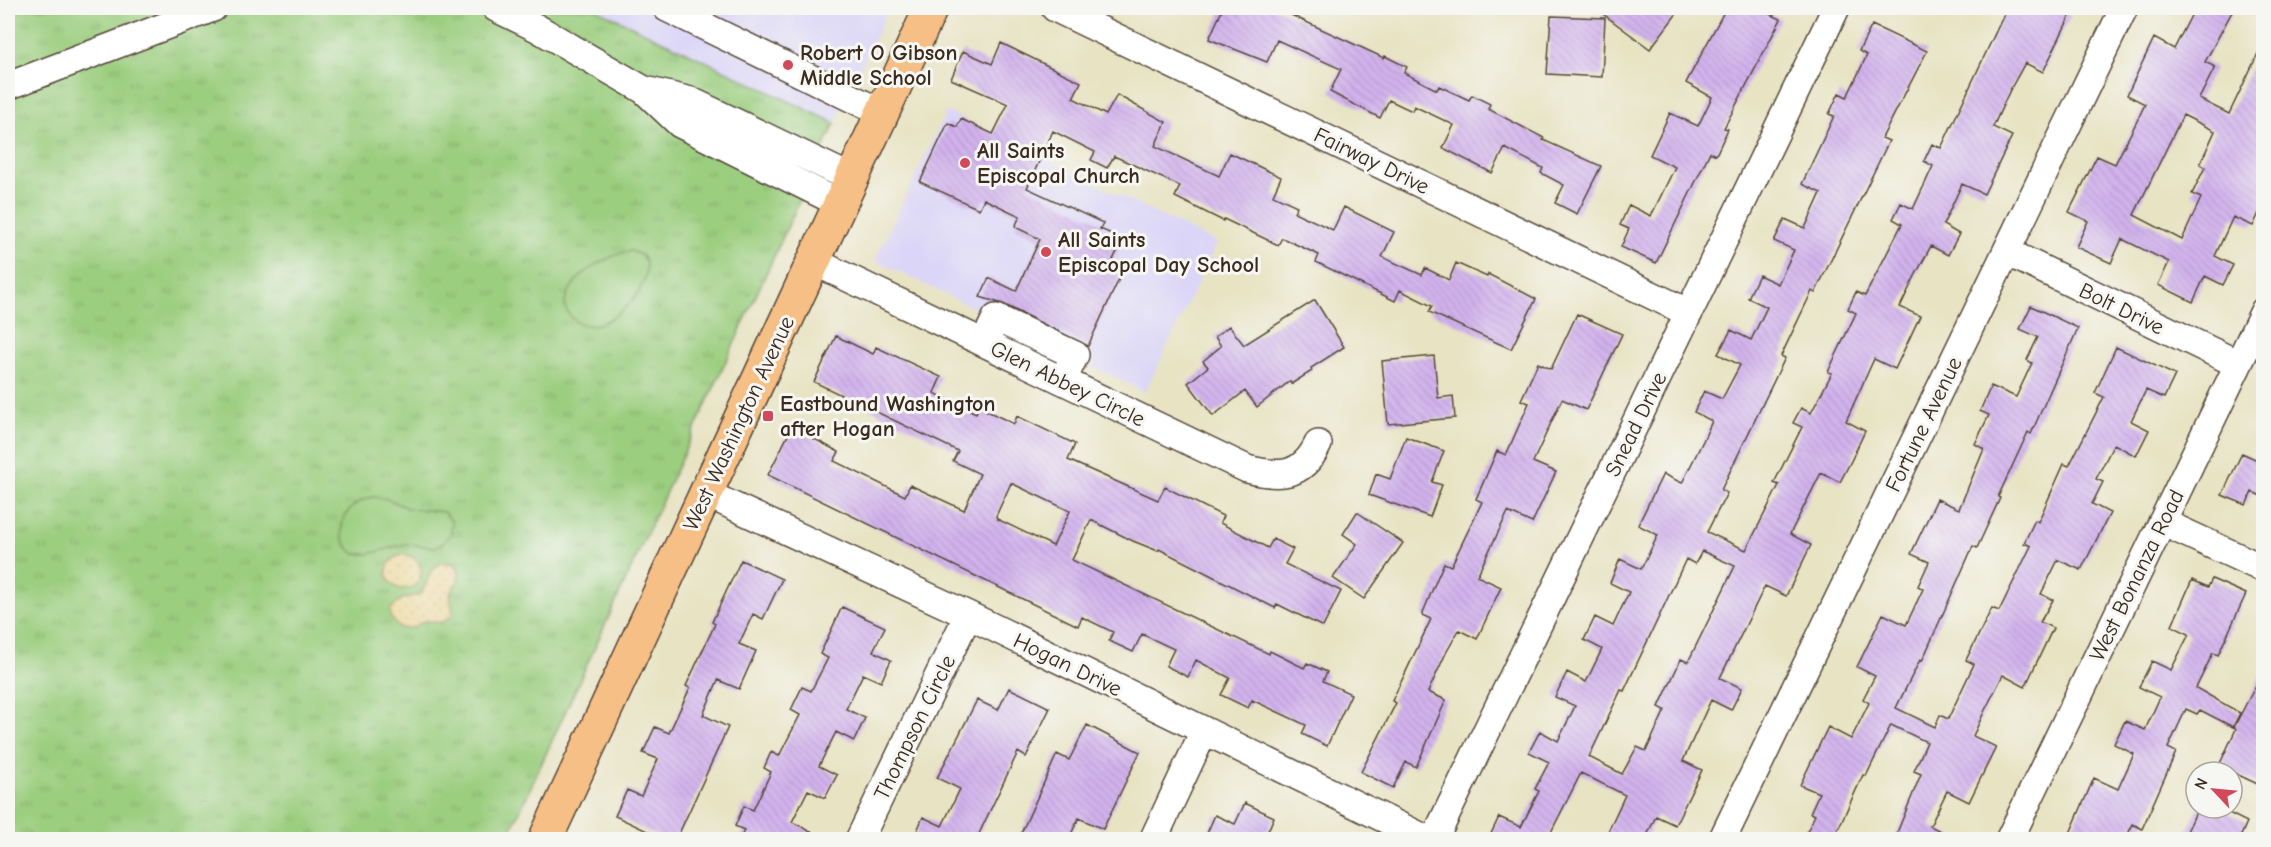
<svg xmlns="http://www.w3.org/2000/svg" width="2271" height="847" font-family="'Comic Neue',sans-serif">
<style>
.built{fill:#dbd6f7}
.grass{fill:url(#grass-tufts);stroke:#6b7c4e;stroke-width:1.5}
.sand{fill:url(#sand-dots);stroke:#94825e;stroke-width:1.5}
.park{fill:#9bce7f;stroke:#6b7c4e;stroke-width:1.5}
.building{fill:url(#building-back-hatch);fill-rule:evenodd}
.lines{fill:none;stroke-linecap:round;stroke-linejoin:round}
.minor-casing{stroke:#554637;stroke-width:30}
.major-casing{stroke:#554637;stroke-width:36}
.minor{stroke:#fff;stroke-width:27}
.major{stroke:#f5bf86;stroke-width:33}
.poi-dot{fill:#d1495b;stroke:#f6f6f2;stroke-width:2}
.labels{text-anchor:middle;stroke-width:6;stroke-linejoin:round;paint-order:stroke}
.poi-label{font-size:22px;font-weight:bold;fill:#3b2a1e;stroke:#f6f6f2;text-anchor:start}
.street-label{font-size:22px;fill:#3b2a1e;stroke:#f6f6f2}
</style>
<defs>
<pattern id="grass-tufts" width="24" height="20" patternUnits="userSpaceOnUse" patternTransform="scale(1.5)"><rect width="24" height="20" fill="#9bce7f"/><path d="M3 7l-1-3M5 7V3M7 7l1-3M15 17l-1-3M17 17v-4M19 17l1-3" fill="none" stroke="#86b16d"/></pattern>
<pattern id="sand-dots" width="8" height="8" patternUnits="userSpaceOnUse" patternTransform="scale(1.5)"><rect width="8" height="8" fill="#eeda9e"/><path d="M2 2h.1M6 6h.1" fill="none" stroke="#cdbb88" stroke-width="1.8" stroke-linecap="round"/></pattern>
<pattern id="building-back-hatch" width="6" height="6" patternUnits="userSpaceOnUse" patternTransform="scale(1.5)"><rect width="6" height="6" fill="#d2b3ed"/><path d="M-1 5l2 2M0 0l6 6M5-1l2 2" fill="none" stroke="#b59acb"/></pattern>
</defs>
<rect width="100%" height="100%" fill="#f6f6f2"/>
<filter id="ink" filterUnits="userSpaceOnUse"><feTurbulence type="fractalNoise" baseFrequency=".0167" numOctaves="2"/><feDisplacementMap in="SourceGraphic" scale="12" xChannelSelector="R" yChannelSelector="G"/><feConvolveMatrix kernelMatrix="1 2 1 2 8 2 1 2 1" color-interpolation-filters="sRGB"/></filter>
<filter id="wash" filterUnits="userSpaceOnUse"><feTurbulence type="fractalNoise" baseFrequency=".008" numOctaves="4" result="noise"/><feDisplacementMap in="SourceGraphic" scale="24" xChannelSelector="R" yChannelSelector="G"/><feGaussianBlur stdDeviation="1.35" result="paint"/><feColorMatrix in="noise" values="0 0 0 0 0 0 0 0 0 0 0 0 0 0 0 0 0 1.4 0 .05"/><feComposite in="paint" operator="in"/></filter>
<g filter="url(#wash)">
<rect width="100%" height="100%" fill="#e8e3c3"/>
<!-- built -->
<path class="built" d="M594,8H889L835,123Z
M947,111L1217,243L1145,392L875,260Z"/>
<!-- grass -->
<path class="grass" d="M8,8H594L835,123L507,839H8Z"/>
<!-- sand -->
<path class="sand" d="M387 572a17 17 0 1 1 34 0a17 17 0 1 1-34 0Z
M440,563H452L459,570L458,581L450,594L453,615L442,623L425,620L413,628H399L391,618L390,609L402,599L421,594L432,570Z"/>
<!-- park -->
<path class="park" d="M631,251L641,255C667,283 587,360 565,307C564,280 607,254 631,251Z
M373,497L388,499L407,508L444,512L452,522L451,534L442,544L434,547L405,544L369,554H355C329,535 344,502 373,497Z"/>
<g id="blocks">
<!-- building -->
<path class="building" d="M1223,8H1276L1384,58L1385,56L1407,67L1404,73L1437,90L1439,86L1469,100L1472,95L1490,104L1488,109L1544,138L1543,140L1601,166L1577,214L1555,203L1564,185L1541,173L1543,168L1505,148L1492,173L1443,148L1454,125L1414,106L1412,111L1389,100L1380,118L1330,92L1341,69L1277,40L1267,62L1209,39Z
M1595,8H1681L1650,49Z
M1726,8H1756L1781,19L1724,128L1728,129L1716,155L1710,152L1656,263L1621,247L1629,229L1620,225L1629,205L1651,216L1675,167L1650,155L1670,113L1698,126L1712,97L1686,83Z
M2007,8H2053L2070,16L2043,72L2025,63L2010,90L1993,127L2012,136L1984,194L1962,184L1943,225L1959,234L1948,255L1931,246L1915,276L1900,307L1920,316L1895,369L1874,359L1846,421L1865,431L1851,461L1840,482L1821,473L1790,534L1811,545L1786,596L1765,586L1720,678L1742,688L1731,710L1711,700L1683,761L1702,770L1675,825L1656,816L1645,840H1604L1625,795L1581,773L1547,840H1488L1499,817L1521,827L1539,791L1535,789L1549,762L1529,752L1540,731L1558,741L1575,706L1555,697L1567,672L1586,682L1602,649L1584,640L1595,617L1613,626L1629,592L1610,583L1620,559L1641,569L1658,535L1638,525L1663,474L1682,483L1703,441L1712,421L1694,412L1704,391L1722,399L1740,365L1718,354L1731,330L1751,340L1767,307L1748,298L1759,275L1778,284L1794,250L1774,241L1785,219L1805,228L1821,193L1802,184L1834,116L1829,114L1839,93L1847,97L1867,55L1859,51L1872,25L1927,51L1882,138L1889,141L1815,293L1812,291L1781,356L1785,358L1721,490L1727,493L1707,532L1746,550L1779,485L1774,483L1802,427L1793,423L1801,408L1811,413L1832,373L1828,372L1856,313L1848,309L1856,292L1865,296L1902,224L1893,219L1901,203L1913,209L1933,166L1924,161L1932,144L1941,148ZM1702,551L1735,566L1688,662L1681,659L1659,707L1665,710L1646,751L1637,747L1622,774L1589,757L1621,690L1624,691L1686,559L1695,564Z
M2195,8H2234L2205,62L2215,67L2199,99L2229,114L2264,41V202L2253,226L2233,217L2215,256L2233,265L2223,285L2205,276L2193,302L2158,285L2169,262L2122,239L2111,263L2076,247L2088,221L2069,212L2097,156L2115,164L2136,123L2145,104L2127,95L2154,38L2174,49ZM2183,115L2215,131L2200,164L2205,167L2192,194L2201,198L2182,240L2134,215Z
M1551,16L1605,18L1602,77L1547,74Z
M1001,43L1081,82L1073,98L1106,115L1117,95L1166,122L1155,146L1219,176L1230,153L1281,177L1273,195L1297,206L1294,212L1333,230L1344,207L1394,232L1382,257L1422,275L1425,268L1449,280L1456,263L1487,277L1488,274L1536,299L1511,349L1429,312L1432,306L1400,290L1395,301L1316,262L1319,255L1282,238L1278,245L1224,219L1223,221L1175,197L1180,186L1114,156L1107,168L1091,160L1095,152L1053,131L1027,188L1103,223L1100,229L1123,239L1113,260L1125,266L1088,346L1003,304L980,297L989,278L1016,291L1040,239L1015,227L1020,216L984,199L979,209L920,182L948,123L957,127L961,119L993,134L1008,104L951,79L963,51L992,64Z
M1315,300L1344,347L1311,368L1312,371L1291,384L1290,381L1257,407L1245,391L1213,416L1188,383L1208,367L1203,361L1221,346L1215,337L1229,326L1244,345Z
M2031,306L2078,328L2031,434L2028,432L1998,497L2000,498L1977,548L1973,546L1922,661L1920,660L1896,708L1935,727L1940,715L1948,719L1974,664L1966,660L1992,608L1999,611L2031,546L2024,543L2035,520L2038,522L2064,464L2069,466L2104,397L2095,393L2116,347L2175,375L2164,398L2146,390L2131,421L2149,430L2136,456L2114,444L2096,479L2103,482L2092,504L2110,513L2081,570L2058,560L2041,594L2053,600L2040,622L2053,628L2025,687L2003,675L1985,710L1973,736L1996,747L1969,802L1947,791L1930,826L1959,840H1894L1921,774L1914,771L1927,742L1891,725L1866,776L1863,775L1833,840H1803L1815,815L1810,813L1819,793L1800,785L1828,727L1851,739L1869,703L1863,699L1875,676L1857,667L1883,614L1906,625L1923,589L1918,586L1929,562L1911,554L1937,499L1959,509L1984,449L1975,444L1989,415L1980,411L1991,386L2016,397L2032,363L2027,360L2038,337L2020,329Z
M1577,314L1622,334L1586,410L1562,399L1533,462L1556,472L1532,523L1508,512L1477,576L1501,587L1477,639L1459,630L1446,653L1428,692L1446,700L1416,767L1406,762L1393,788L1361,772L1396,703L1392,701L1431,619L1422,615L1436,581L1444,563L1451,566L1482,502L1476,499L1497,451L1506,455L1529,403L1521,400L1538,363L1551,369Z
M836,336L873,354L876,347L941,377L934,393L976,413L979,407L1014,424L1017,416L1075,444L1068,460L1158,500L1165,487L1223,516L1220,523L1268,548L1273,539L1293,549L1285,564L1341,591L1323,627L1277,604L1275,608L1159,549L1158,551L1133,541L1091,520L1072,560L1269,654L1270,651L1304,668L1307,663L1327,672L1323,681L1351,694L1327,746L1302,734L1306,725L1252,700L1248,708L1221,695L1230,678L1196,660L1188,677L1166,666L1174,649L1142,634L1133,652L1109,641L1113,632L1082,617L1078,626L768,475L792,427L839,452L834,461L905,496L910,485L964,510L980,474L953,461L958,451L814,382ZM1011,483L1070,511L1053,546L997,519L996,516Z
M1434,356L1438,398L1453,396L1455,418L1388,424L1382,361Z
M1406,437L1444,451L1432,482L1442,485L1430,517L1369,495L1376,474L1390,479Z
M2242,453L2264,463V497L2252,492L2246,505L2222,495Z
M1357,512L1403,543L1364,599L1333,578L1357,544L1343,534Z
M741,560L782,579L763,619L753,614L739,644L756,651L739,689L718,680L703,715L728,727L676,840H666L615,816L627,790L641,796L658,759L643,753L655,727L669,733L690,688L686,686L715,624L712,622Z
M2212,579L2246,594L2218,655L2213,653L2196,688L2240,713L2233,727L2200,710L2197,714L2186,709L2168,748L2176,752L2142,829L2133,824L2125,840H2067L2094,778L2118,789L2134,754L2114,744L2125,721L2145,730L2160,697L2139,687L2152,661L2171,670L2189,634L2172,626L2192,580L2208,587Z
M842,607L885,627L873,651L891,660L881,682L863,674L846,709L865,718L854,741L836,732L819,766L837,775L825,798L808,790L792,822L827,840H740L744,830L735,826L744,806L753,810L771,772L764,768L771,752L779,756L800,715L791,710L802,687L811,691L828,658L820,654Z
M2264,670V787L2232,772H2216L2236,729L2234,727Z
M1009,688L1050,708L1026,757L1018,752L976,840H913L923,817L942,826L960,789L937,778L977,700L998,710Z
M1087,725L1140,752L1103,829L1079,818L1068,840H1018L1057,754L1069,760Z
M1245,803L1274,817L1265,838L1269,840H1204L1215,815L1235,824Z
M2198,808H2219L2247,822L2239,840H2183Z"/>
</g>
</g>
<g filter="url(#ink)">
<use href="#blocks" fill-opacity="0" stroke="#554637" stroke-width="1.5"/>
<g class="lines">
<defs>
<path id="minor" d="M496,8L537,28L644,90L680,124L839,203
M667,8L882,113
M1055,8L1689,313
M8,86L213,8
M645,90L691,101L851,178
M2007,252L2238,364
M813,261L1247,469C1278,477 1302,478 1318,444
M984,343L996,318L1075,355L1063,380
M705,493L968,615L1428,840
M2162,522L2264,569
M859,840L968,615
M1153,840L1204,731
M1434,840L1836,8
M1722,840L2124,8
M2009,840L2264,311"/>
<path id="major" d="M545,840L931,8"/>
</defs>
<!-- minor casing -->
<use href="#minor" class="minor-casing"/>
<!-- major casing -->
<use href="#major" class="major-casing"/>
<!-- minor -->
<use href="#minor" class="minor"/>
<!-- major -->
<use href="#major" class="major"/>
</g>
</g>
<!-- markers -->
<g class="poi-dot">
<circle cx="788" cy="65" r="6"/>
<circle cx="965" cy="163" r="6"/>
<circle cx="1046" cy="252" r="6"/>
<rect x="762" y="410" width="12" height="12" rx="3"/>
</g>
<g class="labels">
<!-- poi labels -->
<g class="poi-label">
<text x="800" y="60">Robert O Gibson<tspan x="800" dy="25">Middle School</tspan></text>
<text x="977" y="158">All Saints<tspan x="977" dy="25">Episcopal Church</tspan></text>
<text x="1058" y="247">All Saints<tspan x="1058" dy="25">Episcopal Day School</tspan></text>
<text x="780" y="411">Eastbound Washington<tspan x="780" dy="25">after Hogan</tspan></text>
</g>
<!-- street labels -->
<g class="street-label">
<text transform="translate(1372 160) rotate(26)" y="8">Fairway Drive</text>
<text transform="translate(2122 308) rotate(26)" y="8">Bolt Drive</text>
<text transform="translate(1068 383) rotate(26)" y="8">Glen Abbey Circle</text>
<text transform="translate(738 423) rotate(-65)" y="8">West Washington Avenue</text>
<text transform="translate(1635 424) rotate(-64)" y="8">Snead Drive</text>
<text transform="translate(1923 424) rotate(-64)" y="8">Fortune Avenue</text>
<text transform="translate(2136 575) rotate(-64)" y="8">West Bonanza Road</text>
<text transform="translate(1068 664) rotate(26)" y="8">Hogan Drive</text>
<text transform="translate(914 727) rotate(-64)" y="8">Thompson Circle</text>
</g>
</g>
<!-- margin -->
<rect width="2271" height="847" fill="none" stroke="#f6f6f2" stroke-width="30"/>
<!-- north arrow -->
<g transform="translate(2214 790) rotate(296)"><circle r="28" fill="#f6f6f2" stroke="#aba49d" stroke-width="1.5"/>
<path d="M0-4.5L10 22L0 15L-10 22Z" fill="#d1495b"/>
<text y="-9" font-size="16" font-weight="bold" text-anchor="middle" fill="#3b2a1e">N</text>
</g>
</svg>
